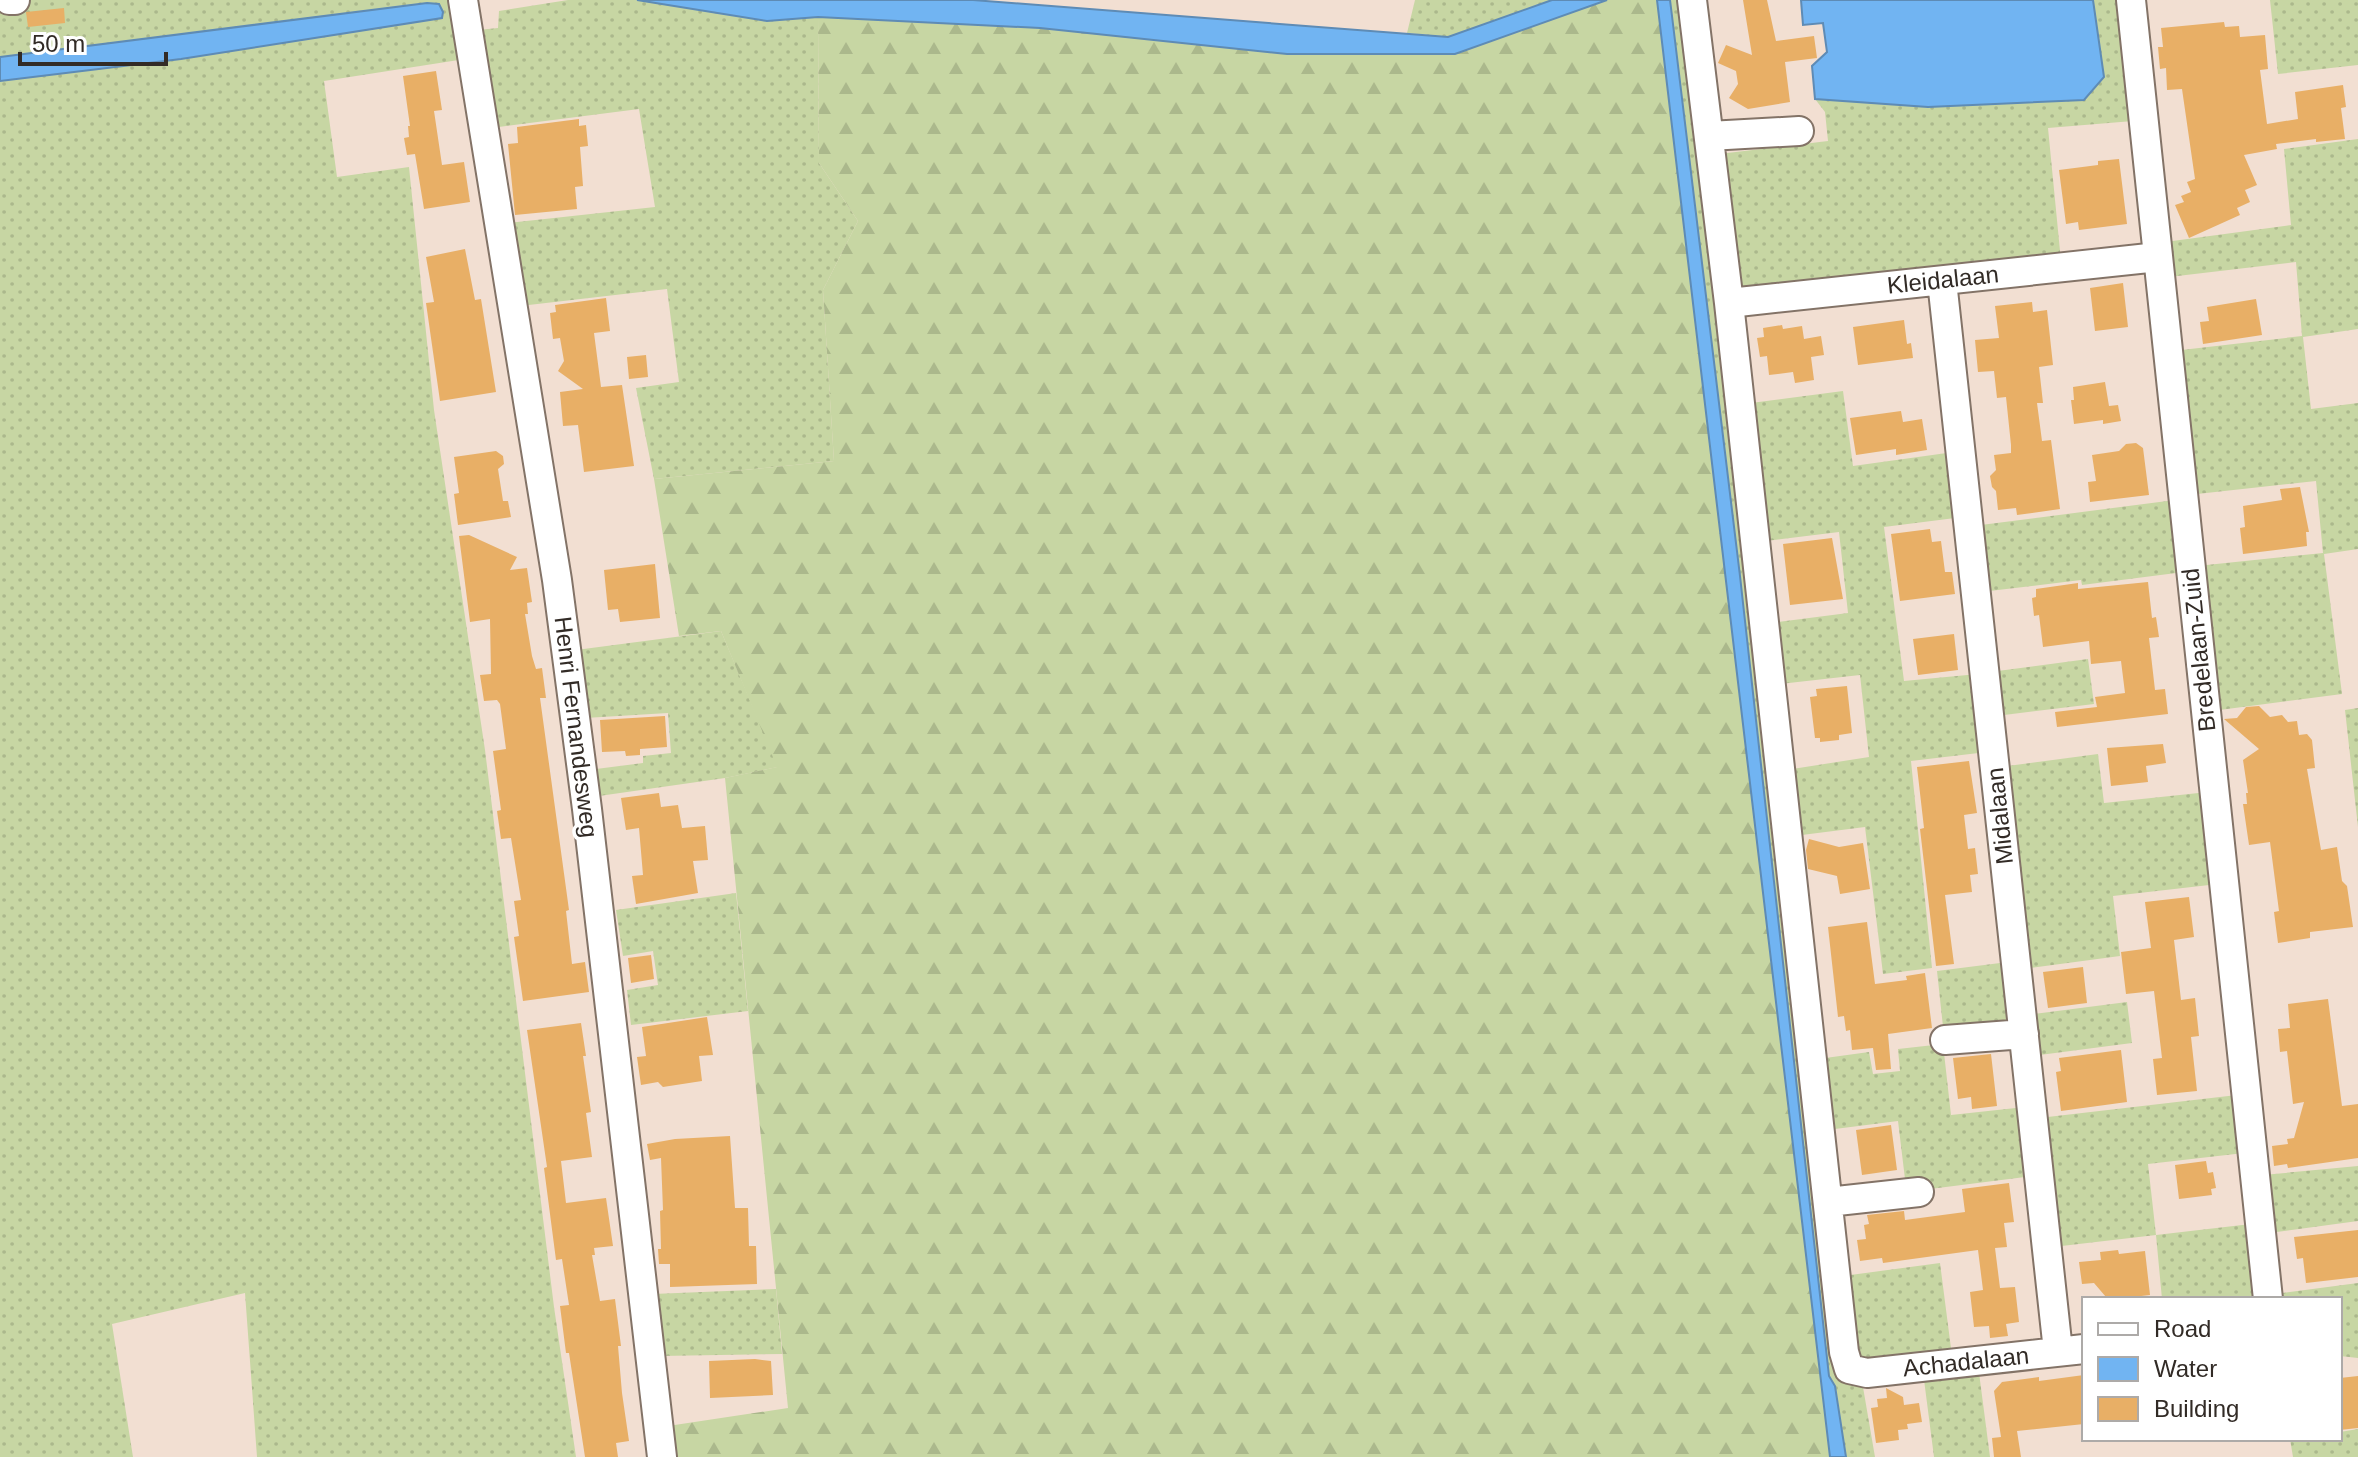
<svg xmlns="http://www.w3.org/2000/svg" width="2358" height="1457" font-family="Helvetica,sans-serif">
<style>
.grass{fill:url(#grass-dots)}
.forest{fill:url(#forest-firs)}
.water{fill:#71b4f2;stroke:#5e8bb5;stroke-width:2}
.building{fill:#e8af66}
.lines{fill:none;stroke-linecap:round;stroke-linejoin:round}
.minor-casing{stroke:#837367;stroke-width:32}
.minor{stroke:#fff;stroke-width:28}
.labels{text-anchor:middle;stroke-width:7;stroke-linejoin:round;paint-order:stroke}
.street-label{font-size:24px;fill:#322b26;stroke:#fff}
</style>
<defs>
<pattern id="grass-dots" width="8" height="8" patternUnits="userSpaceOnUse" patternTransform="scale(2)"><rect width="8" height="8" fill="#c7d6a3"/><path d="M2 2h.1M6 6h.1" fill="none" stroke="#abb88c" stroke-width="1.8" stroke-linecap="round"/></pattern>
<pattern id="forest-firs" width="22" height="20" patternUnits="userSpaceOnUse" patternTransform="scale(2)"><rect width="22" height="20" fill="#c7d6a3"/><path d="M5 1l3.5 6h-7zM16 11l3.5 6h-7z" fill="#abb88c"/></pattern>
</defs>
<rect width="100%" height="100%" fill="#f2dfd2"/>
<!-- grass -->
<path class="grass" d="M0,0H456L465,59L324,81L337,177L409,167L434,410L485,750L554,1307L576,1457H257L245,1293L112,1324L133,1457H0V81L181,59L442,18L443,12L439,5L427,3L0,57Z
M568,0H637L767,21L818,17L819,163L858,221L823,290L834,461L654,479L636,388L679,382L667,289L520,306L507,223L655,207L639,109L491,128L478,30L498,28L499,11Z
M1415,0H1552L1448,37L1407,33Z
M1670,0H1685L1807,1061L1875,1457H1846L1835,1386L1829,1376L1740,576Z
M2093,0H2120L2133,121L2048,128L2061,261L1733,295L1719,154L1828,141L1825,112L1815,99L1928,107L2084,100L2104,77Z
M2270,0H2358V65L2278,74Z
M2358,139V329L2303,337L2311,409L2358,403V549L2324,554L2342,694L2212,711L2197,566L2323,553L2316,481L2188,495L2173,351L2302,336L2296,262L2169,277L2165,242L2291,225L2284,149Z
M1843,391L1853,466L1954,452L1963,517L1884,527L1904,681L1978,674L1987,752L1911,761L1932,968L1883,974L1865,827L1794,836L1786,770L1869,757L1860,675L1780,684L1771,623L1848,613L1839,532L1766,541L1751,403Z
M2175,500L2184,572L2082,585L2081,580L1981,592L1973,526Z
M721,631L778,767L725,778L599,796L596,769L643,763V756L671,753L668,713L585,718L576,650Z
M2088,659L2094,704L1996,716L1990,672Z
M2358,708V827L2345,710Z
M2098,754L2104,803L2208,792L2218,884L2113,896L2120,956L2023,969L2000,767Z
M736,893L748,1011L631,1025L627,990L658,985L653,951L623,956L616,910Z
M2008,962L2012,1023L1944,1036L1937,971Z
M2127,1002L2132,1043L2032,1056L2027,1015Z
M1943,1044L1951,1115L2025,1107L2033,1176L1930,1189L1905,1179L1898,1121L1827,1130L1818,1059L1869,1052L1873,1074L1900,1071L1898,1049Z
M2237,1095L2244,1153L2148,1164L2156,1235L2251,1224L2259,1299H2162L2156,1235L2053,1247L2039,1118Z
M2358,1166V1221L2269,1233L2263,1175Z
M1940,1263L1952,1356L1858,1360L1843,1276Z
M2358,1283V1358L2340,1356V1299H2276L2275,1294Z
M776,1289L782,1354L660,1356L653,1294Z
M1978,1365L1990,1457H1934L1923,1372Z
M2358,1429V1457H2293L2290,1439H2340V1432Z"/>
<!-- forest -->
<path class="forest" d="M1607,0H1657L1830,1457H672L668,1426L788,1408L725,778L777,767L721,631L679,636L654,479L834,461L823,290L858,221L819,163L818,17L1040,28L1287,54H1455Z"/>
<!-- water -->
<path class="water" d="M637,0H973L1448,37L1552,0H1607L1455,54H1287L1040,28L818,17L767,21Z
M1657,0H1670L1672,16L1740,576L1829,1376L1835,1386L1846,1457H1830Z
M1801,0H2093L2104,77L2084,100L1928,107L1815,99L1812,66L1827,52L1823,23L1803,25Z
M427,3L439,4L443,12L442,18L181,59L0,81V57Z"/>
<!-- building -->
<path class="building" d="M1743,0H1767L1776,41L1814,36L1817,58L1785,62L1790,102L1748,109L1729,98L1738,84L1736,71L1718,63L1726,45L1752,55Z
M64,8L65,23L28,27L26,12Z
M2224,22L2225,27L2239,26L2240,37L2265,35L2268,69L2260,70L2267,124L2298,119L2295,92L2343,85L2346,107L2341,108L2345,139L2316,142V139L2276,144L2277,149L2244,155L2257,185L2245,190L2250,202L2237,208L2240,215L2189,238L2175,205L2184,202L2181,196L2191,192L2187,182L2195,179L2182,89L2167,90L2166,68L2160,69L2158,47H2163L2161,28Z
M436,71L442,110L434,111L442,165L464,162L470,202L424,209L415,154L407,155L404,138L409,137L408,126H410L403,76Z
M579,119V126L586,125L588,146L580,147L583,186L575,187L577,209L515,215L508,144L518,143L517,127Z
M2119,159L2127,224L2079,230L2078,222L2066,224L2059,170L2098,165V161Z
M465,249L475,300L481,299L496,392L440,401L426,303L434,302L426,257Z
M2123,283L2128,327L2095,331L2090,288Z
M606,298L610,331L594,333L601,387L622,385L634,466L584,472L578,425L563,426L560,392L583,389L558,371L564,361L560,338L553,339L550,313L556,312L555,305Z
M2256,299L2262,335L2203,344L2200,322L2209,321L2207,307Z
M2032,302L2033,312L2047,310L2053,365L2039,367L2043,403H2037L2042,441L2051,440L2060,509L2017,515L2016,508L1998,510L1996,491L1992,487L1990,476L1996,470L1994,455L2011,453V445L2006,397L1997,398L1994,371L1978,372L1975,340L1999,338L1995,306Z
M1904,320L1907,344L1911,343L1913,358L1858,365L1853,327Z
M1782,325L1783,329L1802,326L1804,339L1821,336L1824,355L1811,357L1814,380L1795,383L1793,372L1769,375L1767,356L1760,357L1757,338L1764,337L1763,328Z
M646,355L648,377L629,379L627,357Z
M2105,382L2109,406L2118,405L2121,421L2103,424V420L2074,424L2071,400H2074L2073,387Z
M1901,411L1903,422L1922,419L1927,450L1896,455V449L1856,455L1850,418Z
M2136,443L2143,448L2149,495L2090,502L2088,482L2096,481L2092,455L2119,451L2126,444Z
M496,451L503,456L504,464L498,469L503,501H508L511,517L458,525L454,494L459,493L454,457Z
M2300,487L2309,532H2306L2307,546L2243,554L2240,528L2245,527L2243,506L2282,500L2280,489Z
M1930,529L1932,542L1941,541L1945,572H1952L1955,594L1900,601L1891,534Z
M469,535L517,557L510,570L527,568L532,602L527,603L528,614H525L532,656L536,669L542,668L546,698H540L569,910L566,911L572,964L585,962L589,992L523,1001L514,937L519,936L514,901L521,900L511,838L501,839L497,811L501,810L493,751L506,749L500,704L497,700L484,701L480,675L491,674L490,619L470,622L459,536Z
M1832,538L1843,599L1790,605L1783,544Z
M655,564L660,618L620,622L618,609L608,610L604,570Z
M2148,582L2152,618L2156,617L2159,637L2149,638L2155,690L2165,689L2168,714L2057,727L2055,712L2097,707L2095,697L2125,693L2121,661L2091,664L2089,641L2043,647L2039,615L2034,616L2032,598L2036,597V589L2078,583V589Z
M1954,634L1958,670L1918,675L1913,639Z
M1847,686L1852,733L1839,735V740L1820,742V738H1815L1810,697L1817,696L1816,689Z
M2259,706L2270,717L2282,715L2288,722L2297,721L2299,735L2307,734L2312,740L2315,768L2307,769L2321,850L2337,847L2342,881L2347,886L2353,927L2310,932V938L2278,943L2274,912L2279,911L2270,842L2249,845L2243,804H2247L2246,793H2248L2243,760L2259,749L2224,719L2237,718L2246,707Z
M665,716L667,747L640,749V755L626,756L625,751L602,752L600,720Z
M2163,744L2166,763L2146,766L2148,782L2111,786L2107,748Z
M1969,761L1977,813L1964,815L1968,849L1975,848L1978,874L1970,875L1972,892L1945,895L1954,964L1936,966L1920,829L1924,828L1917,767Z
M659,793L661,807L678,805L682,828L705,826L708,860L693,861L698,893L636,904L632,876L643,875L639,828L626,830L621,798Z
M1809,839L1839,847L1863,843L1870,889L1840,894L1837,876L1808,869L1806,850Z
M2189,897L2194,937L2174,940L2181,1000L2195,998L2199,1036L2191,1037L2197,1091L2157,1095L2153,1059L2162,1058L2154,991L2126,994L2121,952L2151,948L2145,902Z
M1867,922L1875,984L1907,980L1906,976L1925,973L1932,1028L1888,1034L1891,1069L1876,1070L1873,1048L1852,1050L1850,1030L1846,1031L1844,1016L1838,1017L1828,927Z
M651,955L654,979L631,983L628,958Z
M2083,967L2087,1003L2048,1008L2043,972Z
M2328,999L2342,1106L2358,1104V1158L2288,1168L2287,1164L2274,1166L2272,1146L2288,1144L2287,1139L2294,1138L2304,1102L2293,1104L2287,1051L2280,1052L2278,1029L2290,1028L2288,1004Z
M707,1017L713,1055L699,1056L702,1081L663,1087L658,1082L641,1085L637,1057L646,1056L642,1027Z
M581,1023L586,1056H583L591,1112L586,1113L592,1157L561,1161L566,1203L606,1198L613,1246L594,1248L595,1255H592L600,1301L615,1299L621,1346H618L622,1393L629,1441L616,1443L618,1457H585L569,1353H566L560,1306L569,1305L562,1259L556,1260L544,1168L547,1167L527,1030Z
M2121,1050L2127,1102L2061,1111L2056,1072L2061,1071L2059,1058Z
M1991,1054L1997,1106L1972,1109L1971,1097L1958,1099L1953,1058Z
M1891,1125L1897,1170L1862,1175L1856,1130Z
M730,1136L735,1208H748L749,1246H756L757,1284L670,1287V1264H659L658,1249H661L660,1211L663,1210L661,1158L650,1160L647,1144L675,1139Z
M2206,1161L2208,1173L2213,1172L2216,1188L2211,1189L2212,1195L2179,1199L2175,1165Z
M2009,1183L2014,1222L2004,1223L2007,1247L1995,1248L2000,1288L2015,1287L2019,1322L2006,1324L2008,1336L1990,1338L1989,1326L1974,1327L1970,1292L1983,1290L1978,1250L1883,1263L1882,1258L1860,1261L1857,1240L1866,1239L1864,1225L1869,1224L1867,1215L1904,1211L1905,1220L1965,1212L1962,1189Z
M2358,1230V1277L2306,1283L2303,1258L2297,1259L2294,1237Z
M2118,1250L2119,1254L2145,1251L2150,1295L2115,1299V1296L2106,1297L2094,1283L2082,1284L2079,1262L2101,1260L2100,1252Z
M755,1359L771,1361L773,1395L710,1398L709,1361Z
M2084,1375V1424L2017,1431L2021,1457H1994L1992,1438L2001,1437L1994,1391L2002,1382L2039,1377V1381Z
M2358,1376V1428L2340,1430V1378Z
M1886,1388L1903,1397L1904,1405L1919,1403L1922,1422L1907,1424L1908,1429L1898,1430L1899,1440L1876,1443L1871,1408L1878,1407L1877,1399L1887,1398Z"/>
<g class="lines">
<defs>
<path id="minor" d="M9,0H15
M463,0L557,580L587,809L662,1457
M1692,0L1729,303L1844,1352L1849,1369L1867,1373L2084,1349
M2131,0L2268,1299
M1709,136L1799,131
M1942,281L2058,1351
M1729,303L2158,257
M1945,1040L2024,1034
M1828,1202L1919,1192"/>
</defs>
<!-- minor casing -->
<use href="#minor" class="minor-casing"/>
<!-- minor -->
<use href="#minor" class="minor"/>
</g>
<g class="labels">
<!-- street labels -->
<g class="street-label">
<text transform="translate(1943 280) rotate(-6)" y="8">Kleidalaan</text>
<text transform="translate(2199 650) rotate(-96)" y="8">Bredelaan-Zuid</text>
<text transform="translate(576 727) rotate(83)" y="8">Henri Fernandesweg</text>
<text transform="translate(2000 816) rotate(-96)" y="8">Midalaan</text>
<text transform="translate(1966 1362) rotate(-6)" y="8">Achadalaan</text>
</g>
</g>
<!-- legend -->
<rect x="2082" y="1297" width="260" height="144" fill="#ffffff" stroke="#adaaa8" stroke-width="2"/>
<rect x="2098" y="1323" width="40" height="12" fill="#ffffff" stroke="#adaaa8" stroke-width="2"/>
<text x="2154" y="1337" font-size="24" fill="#322b26">Road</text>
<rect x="2098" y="1357" width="40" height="24" fill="#71b4f2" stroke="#adaaa8" stroke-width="2"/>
<text x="2154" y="1377" font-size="24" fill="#322b26">Water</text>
<rect x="2098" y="1397" width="40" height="24" fill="#e8af66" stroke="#adaaa8" stroke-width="2"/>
<text x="2154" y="1417" font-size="24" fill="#322b26">Building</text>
<!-- scale -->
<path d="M20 52v12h146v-12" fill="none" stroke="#322b26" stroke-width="4"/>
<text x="32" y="52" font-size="24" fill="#322b26" stroke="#ffffff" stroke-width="6" paint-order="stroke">50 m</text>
</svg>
